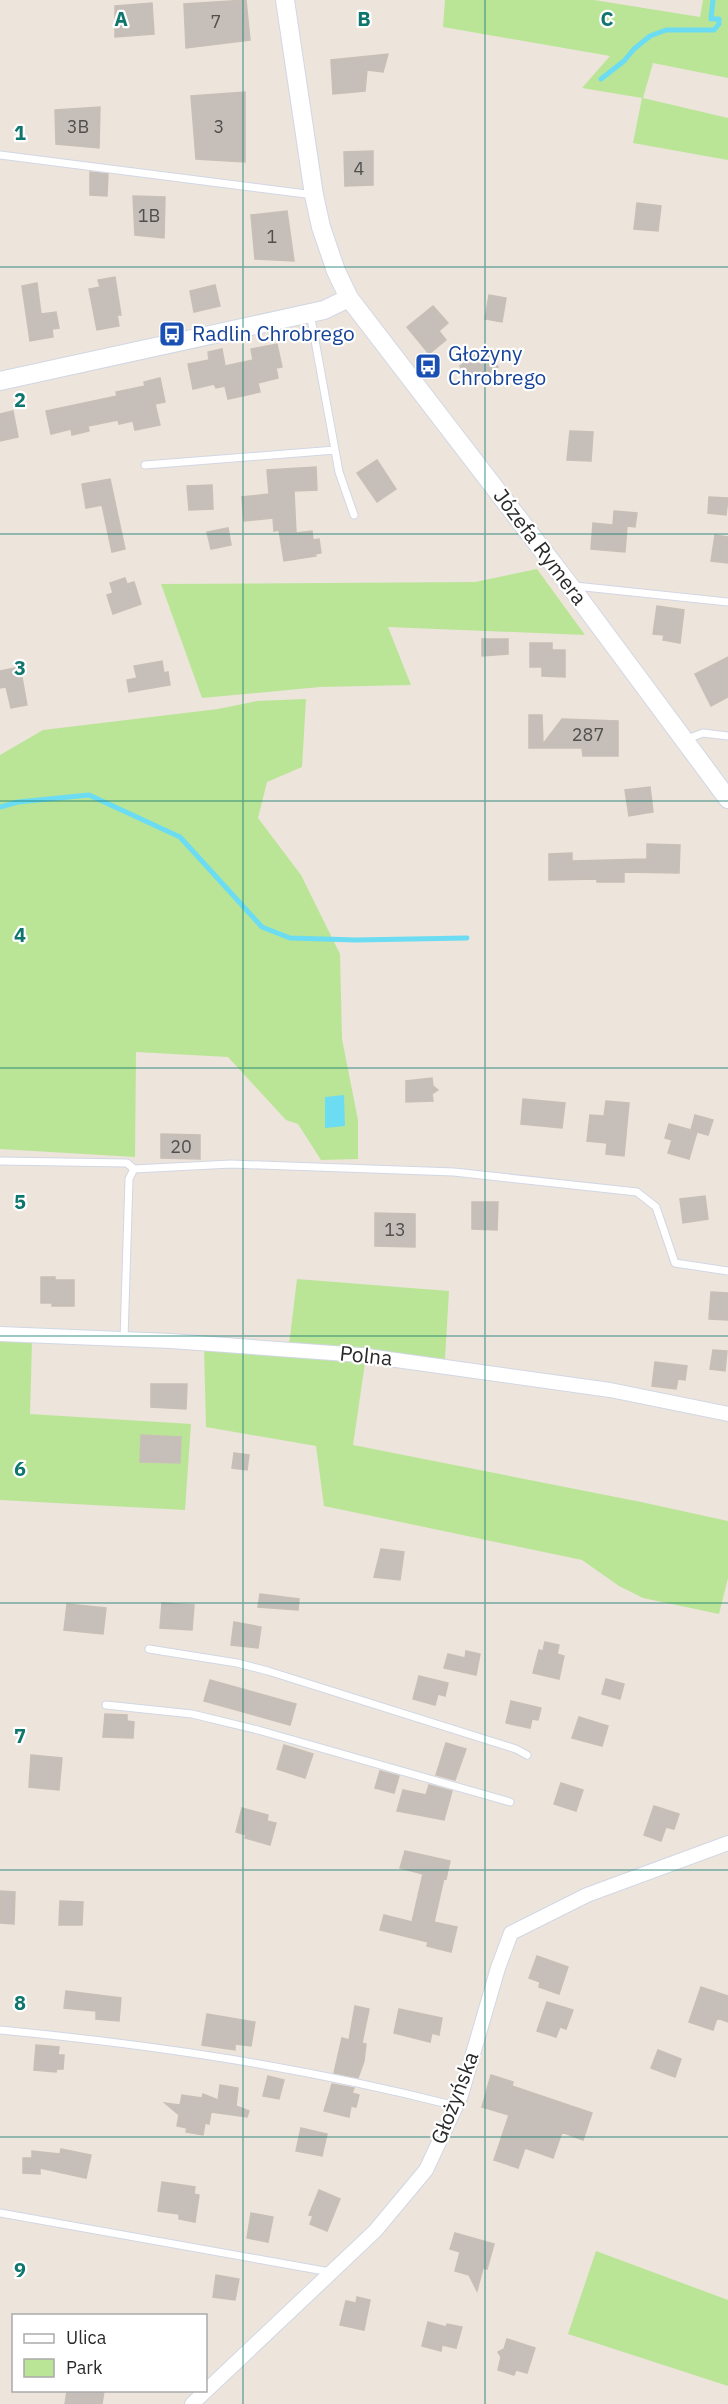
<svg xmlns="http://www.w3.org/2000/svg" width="728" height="2404" font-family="'IBM Plex Sans',sans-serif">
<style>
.green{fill:#bae597}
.water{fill:#6cdcf2}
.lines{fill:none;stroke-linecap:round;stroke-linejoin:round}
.stream{stroke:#6cdcf2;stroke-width:5}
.building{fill:#c5beb9;stroke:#c8c0b6;stroke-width:1.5}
.service-casing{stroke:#d1d7e4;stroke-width:9}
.minor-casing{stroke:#d1d7e4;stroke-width:16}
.tertiary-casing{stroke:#d1d7e4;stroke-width:20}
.service{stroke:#fff;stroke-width:7}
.minor{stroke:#fff;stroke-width:14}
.tertiary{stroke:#fff;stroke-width:18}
.grid{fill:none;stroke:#0f766e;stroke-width:1.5;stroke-opacity:0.55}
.labels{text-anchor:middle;stroke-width:4.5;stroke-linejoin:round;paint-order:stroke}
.number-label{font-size:18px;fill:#514f4e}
.transit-label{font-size:21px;fill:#164399;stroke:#fff;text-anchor:start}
.street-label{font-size:21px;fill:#2a2a2a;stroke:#fff}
.grid-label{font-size:20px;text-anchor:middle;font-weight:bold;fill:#0f766e;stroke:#fff;stroke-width:4.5;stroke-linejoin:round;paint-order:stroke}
</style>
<rect width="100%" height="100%" fill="#ede4dc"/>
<!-- green -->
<path class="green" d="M445,0H594L700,17L703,0H728V78L653,63L643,98L728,118V160L633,143L642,98L582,88L610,56L443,27Z
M537,569L585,635L388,627L411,685L320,687L202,698L161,584L475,582Z
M306,699L302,767L267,782L258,818L301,875L340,954L342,1039L358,1120V1159L321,1160L298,1124L286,1120L228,1057L136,1052L135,1157L0,1149V755L43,730L218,709L257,701Z
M297,1279L449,1291L445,1359L289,1345Z
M0,1340L32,1342L30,1414L191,1424L185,1510L0,1500Z
M204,1347L365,1363L353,1445L641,1502L728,1521V1578L719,1614L643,1598L619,1586L582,1560L324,1506L316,1446L206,1427Z
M596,2251L728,2300V2386L568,2334Z"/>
<!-- water -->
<path class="water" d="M344,1095L345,1126L325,1128V1097Z"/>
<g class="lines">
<!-- stream -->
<path class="stream" d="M601,79L624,61L634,49L650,36L666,30H714L719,24V19H711L713,0
M0,807L18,802L89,795L180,837L262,927L290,938L356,940L467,938"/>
</g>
<!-- building -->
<path class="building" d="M246,0L250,40L186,48L184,4Z
M152,3L154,34L115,37V6Z
M388,54L383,72L367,70L365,91L333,94L331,60Z
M245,92V162L196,159L191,96Z
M100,107L99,148L56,144L55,110Z
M373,151V185L345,186L344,152Z
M90,172L108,174L107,196L90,195Z
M133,196L165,197L164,238L135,235Z
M637,203L661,206L658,231L634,229Z
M287,211L294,261L255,259L251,215Z
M115,277L121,315H117L119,326L97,330L89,289L100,287L98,280Z
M37,283L41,314L56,312L59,328L52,329L53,337L30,341L22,286Z
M215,285L220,306L194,312L190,291Z
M489,295L506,298L502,322L485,319Z
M433,306L448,323L439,331L446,340L429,354L407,327Z
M277,344L282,367L276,368L278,378L258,383L260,392L228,399L225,386L216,388L214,384L193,389L188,364L209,360L208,352L222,349L225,366L253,360L251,349Z
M479,352L482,356L488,353L498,367L472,384L460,366Z
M160,378L165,402L155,404L160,425L135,430L133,421L119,424L118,420L88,426L89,431L72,435L71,429L51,434L46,411L117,396L116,392L145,386L144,382Z
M13,411L18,437L0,441V414Z
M570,431L593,432L591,461L567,460Z
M377,460L396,489L377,502L357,473Z
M316,467L317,490L294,491L296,533L312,531L313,540L319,539L321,553L315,554L316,556L284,561L279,530L274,531L273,518L244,521L242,497L269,494L267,470Z
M110,479L125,549L112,552L102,505L86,508L82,484Z
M212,485L213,509L189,510L187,486Z
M709,497L728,498L726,515L708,513Z
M614,511L637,513L635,527L627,526L625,552L591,549L593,523L613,525Z
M228,528L231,545L211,549L207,532Z
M715,535L728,537V563L711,561Z
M125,578L127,584L134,582L141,604L113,614L107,595L113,593L110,583Z
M657,606L684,610L680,643L663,640L664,635L653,634Z
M482,639H508V654L482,656Z
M530,643H552V650H565V677L542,676V667H530Z
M728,657V697L711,706L695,674Z
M162,661L164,673L168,672L170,685L129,692L127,680L137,678L134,666Z
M20,667L27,705L11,708L6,687L0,688V671Z
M529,715H542L543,744L562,719L618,721V756H583L582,748H529Z
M650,787L653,812L629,816L625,790Z
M647,844L680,845L679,873L624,872V882H597V879L549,880V854L572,853V861L647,859Z
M432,1078L433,1086L438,1090L432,1094L433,1101L406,1102V1081Z
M523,1099L565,1103L562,1128L521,1124Z
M606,1101L629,1103L624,1156L606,1154L607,1143L587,1141L590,1115L604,1116Z
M695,1115L713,1120L708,1135L697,1132L689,1159L668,1153L672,1140L665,1138L669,1124L691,1130Z
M161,1134L200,1135V1159L161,1158Z
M705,1196L708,1219L683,1223L680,1199Z
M472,1202H498L497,1230L472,1229Z
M375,1213L415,1214V1247L375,1246Z
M41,1277H55V1280H74V1306H52V1303H41Z
M711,1292L728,1293V1320L709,1319Z
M713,1350L727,1351L725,1371L710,1369Z
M655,1362L687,1366L685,1380L678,1379L676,1389L652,1386Z
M151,1384H187L186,1409L151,1407Z
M141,1435L181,1437L180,1463L140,1462Z
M234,1453L249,1455L247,1470L232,1468Z
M381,1549L404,1552L400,1580L374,1577Z
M260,1594L299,1599L298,1610L258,1607Z
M162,1603L194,1605L192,1630L160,1628Z
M67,1604L106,1608L103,1634L64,1630Z
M234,1622L261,1627L258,1648L231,1645Z
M545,1642L559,1645L557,1654L564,1656L559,1679L533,1673L539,1650L543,1651Z
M466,1651L480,1654L476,1675L444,1668L448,1654L465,1658Z
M419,1676L448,1683L445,1696L438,1694L435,1705L413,1699Z
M606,1679L624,1684L620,1699L602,1694Z
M210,1680L296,1704L290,1725L204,1701Z
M511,1701L541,1708L538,1720L532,1719L530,1728L506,1723Z
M105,1714L127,1715V1721L134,1722L133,1738L103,1737Z
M579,1717L608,1726L602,1746L572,1738Z
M446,1743L466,1749L455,1780L436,1775Z
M284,1745L313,1754L305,1778L277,1769Z
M31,1755L62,1758L59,1790L29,1787Z
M380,1771L399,1776L394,1793L375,1788Z
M561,1783L583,1790L576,1811L554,1804Z
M429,1785L452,1791L444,1820L397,1811L403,1790L426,1795Z
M654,1806L679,1814L674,1829L666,1827L661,1841L644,1835Z
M242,1808L268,1815L267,1821L276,1823L270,1845L245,1838L246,1835L236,1832Z
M405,1851L450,1861L446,1879L444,1878L434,1922L457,1927L451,1952L427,1946L428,1942L380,1930L384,1915L412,1922L423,1874L400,1868Z
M0,1891L15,1892L14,1924L0,1923Z
M60,1901L83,1902L82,1925H59Z
M537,1956L568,1967L559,1994L539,1987L540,1982L529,1978Z
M701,1987L728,1996V2022L717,2018L713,2030L689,2022Z
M66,1991L121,1998L119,2021L96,2019V2011L64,2008Z
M547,2002L573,2010L566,2029L560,2027L556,2037L537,2031Z
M355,2006L369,2009L362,2043L366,2044L364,2061L358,2078L334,2073L342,2038L349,2040Z
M399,2009L442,2018L439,2035L432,2033L430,2042L394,2033Z
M207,2014L255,2022L251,2046L235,2044V2050L202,2045Z
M36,2045L59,2047L58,2055H64L63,2069H57L56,2072L34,2070Z
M658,2050L681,2059L675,2077L651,2068Z
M491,2075L513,2082L512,2086L592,2113L583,2140L562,2132L553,2158L525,2148L518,2168L494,2160L509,2115L482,2107Z
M268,2076L284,2080L279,2099L263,2096Z
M332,2084L354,2088L352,2093L359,2095L356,2107L351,2106L349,2117L324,2111Z
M220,2085L238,2088L236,2106L249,2111L247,2117L211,2112L209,2124L205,2123L203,2135L186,2132L187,2128L177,2126L179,2115L165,2103L180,2105L182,2095L202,2098L203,2094L218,2100Z
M301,2128L327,2134L322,2156L296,2151Z
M61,2149L91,2155L86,2178L40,2168V2174L23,2173V2158H32V2151L60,2154Z
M162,2182L195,2187L194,2194L199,2195L195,2222L179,2219V2214L158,2211Z
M319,2190L340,2199L327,2231L310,2224L313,2216L309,2215Z
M251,2213L273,2217L268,2242L247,2238Z
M455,2233L494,2244L487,2269L483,2268L477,2291L469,2275L455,2271L460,2252L450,2249Z
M216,2275L239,2279L235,2300L213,2297Z
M357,2297L370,2300L364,2330L340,2325L346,2301L356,2303Z
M428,2322L446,2327L447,2324L462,2327L456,2348L442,2345L441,2351L422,2346Z
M507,2339L535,2348L527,2373L516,2370L514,2375L498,2370L501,2357L498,2352L504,2349Z
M67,2391H104L102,2404H65Z"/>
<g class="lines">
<defs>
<path id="service" d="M0,155L314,195
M310,313L339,472L354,515
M145,465L335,450
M575,586L728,602
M687,739L703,733L728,736
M0,1161L127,1163L134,1169
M124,1339L129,1179L134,1169L231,1164L454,1172L637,1192L656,1207L675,1263L728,1271
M149,1649L237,1663L268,1671L516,1749L527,1755
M106,1705L192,1714L258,1730L510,1802
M0,2030C157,2045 303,2067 456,2106
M0,2213L330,2272"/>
<path id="minor" d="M0,1334L171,1341L360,1355L610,1390L728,1414
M192,2404L375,2231L426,2170L461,2095L498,1968L511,1933L587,1895L728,1843"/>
<path id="tertiary" d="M285,0L314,195L321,227L336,271L349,298L570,586L728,799
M0,381L324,310L349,298"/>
</defs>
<!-- service casing -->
<use href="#service" class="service-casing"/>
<!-- minor casing -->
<use href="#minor" class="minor-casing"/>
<!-- tertiary casing -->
<use href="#tertiary" class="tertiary-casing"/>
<!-- service -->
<use href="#service" class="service"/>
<!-- minor -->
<use href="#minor" class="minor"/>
<!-- tertiary -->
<use href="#tertiary" class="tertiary"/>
</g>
<!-- grid -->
<path class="grid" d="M243,0V2404M485,0V2404M0,267H728M0,534H728M0,801H728M0,1068H728M0,1336H728M0,1603H728M0,1870H728M0,2137H728"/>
<!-- icons -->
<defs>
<symbol id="bus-square" viewBox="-11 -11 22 22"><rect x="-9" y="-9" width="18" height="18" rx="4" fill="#1a4fb4" stroke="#fff"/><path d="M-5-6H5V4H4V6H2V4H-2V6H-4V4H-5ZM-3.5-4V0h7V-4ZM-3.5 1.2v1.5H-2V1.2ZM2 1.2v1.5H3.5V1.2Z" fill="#fff"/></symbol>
</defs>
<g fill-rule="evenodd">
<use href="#bus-square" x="157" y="319" width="30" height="30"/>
<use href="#bus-square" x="413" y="351" width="30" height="30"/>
</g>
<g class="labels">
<!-- number labels -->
<g class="number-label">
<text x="216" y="28">7</text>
<text x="78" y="133">3B</text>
<text x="219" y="133">3</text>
<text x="359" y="175">4</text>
<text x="149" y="222">1B</text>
<text x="272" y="243">1</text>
<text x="588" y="741">287</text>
<text x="181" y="1153">20</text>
<text x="395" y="1236">13</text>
</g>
<!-- transit labels -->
<g class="transit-label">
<text x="192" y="341">Radlin Chrobrego</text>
<text x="448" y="361">Głożyny<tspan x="448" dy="24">Chrobrego</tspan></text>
</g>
<!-- street labels -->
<g class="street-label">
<text transform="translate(540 547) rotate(53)" y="7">Józefa Rymera</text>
<text transform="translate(366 1356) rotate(6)" y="7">Polna</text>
<text transform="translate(455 2098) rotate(-69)" y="7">Głożyńska</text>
</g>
</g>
<g class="grid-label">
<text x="121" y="26">A</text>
<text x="364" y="26">B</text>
<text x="607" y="26">C</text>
<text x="20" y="140">1</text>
<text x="20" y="407">2</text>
<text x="20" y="675">3</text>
<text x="20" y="942">4</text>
<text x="20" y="1209">5</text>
<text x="20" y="1476">6</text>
<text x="20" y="1743">7</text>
<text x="20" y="2010">8</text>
<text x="20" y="2277">9</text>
</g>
<!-- legend -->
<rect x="12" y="2314" width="195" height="78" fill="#ffffff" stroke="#aaaaaa" stroke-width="1.5"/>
<rect x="24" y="2334" width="30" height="9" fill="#ffffff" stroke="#aaaaaa" stroke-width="1.5"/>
<text x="66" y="2344" font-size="18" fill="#2a2a2a">Ulica</text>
<rect x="24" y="2359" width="30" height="18" fill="#bae597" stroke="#aaaaaa" stroke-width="1.5"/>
<text x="66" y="2374" font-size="18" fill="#2a2a2a">Park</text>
</svg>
